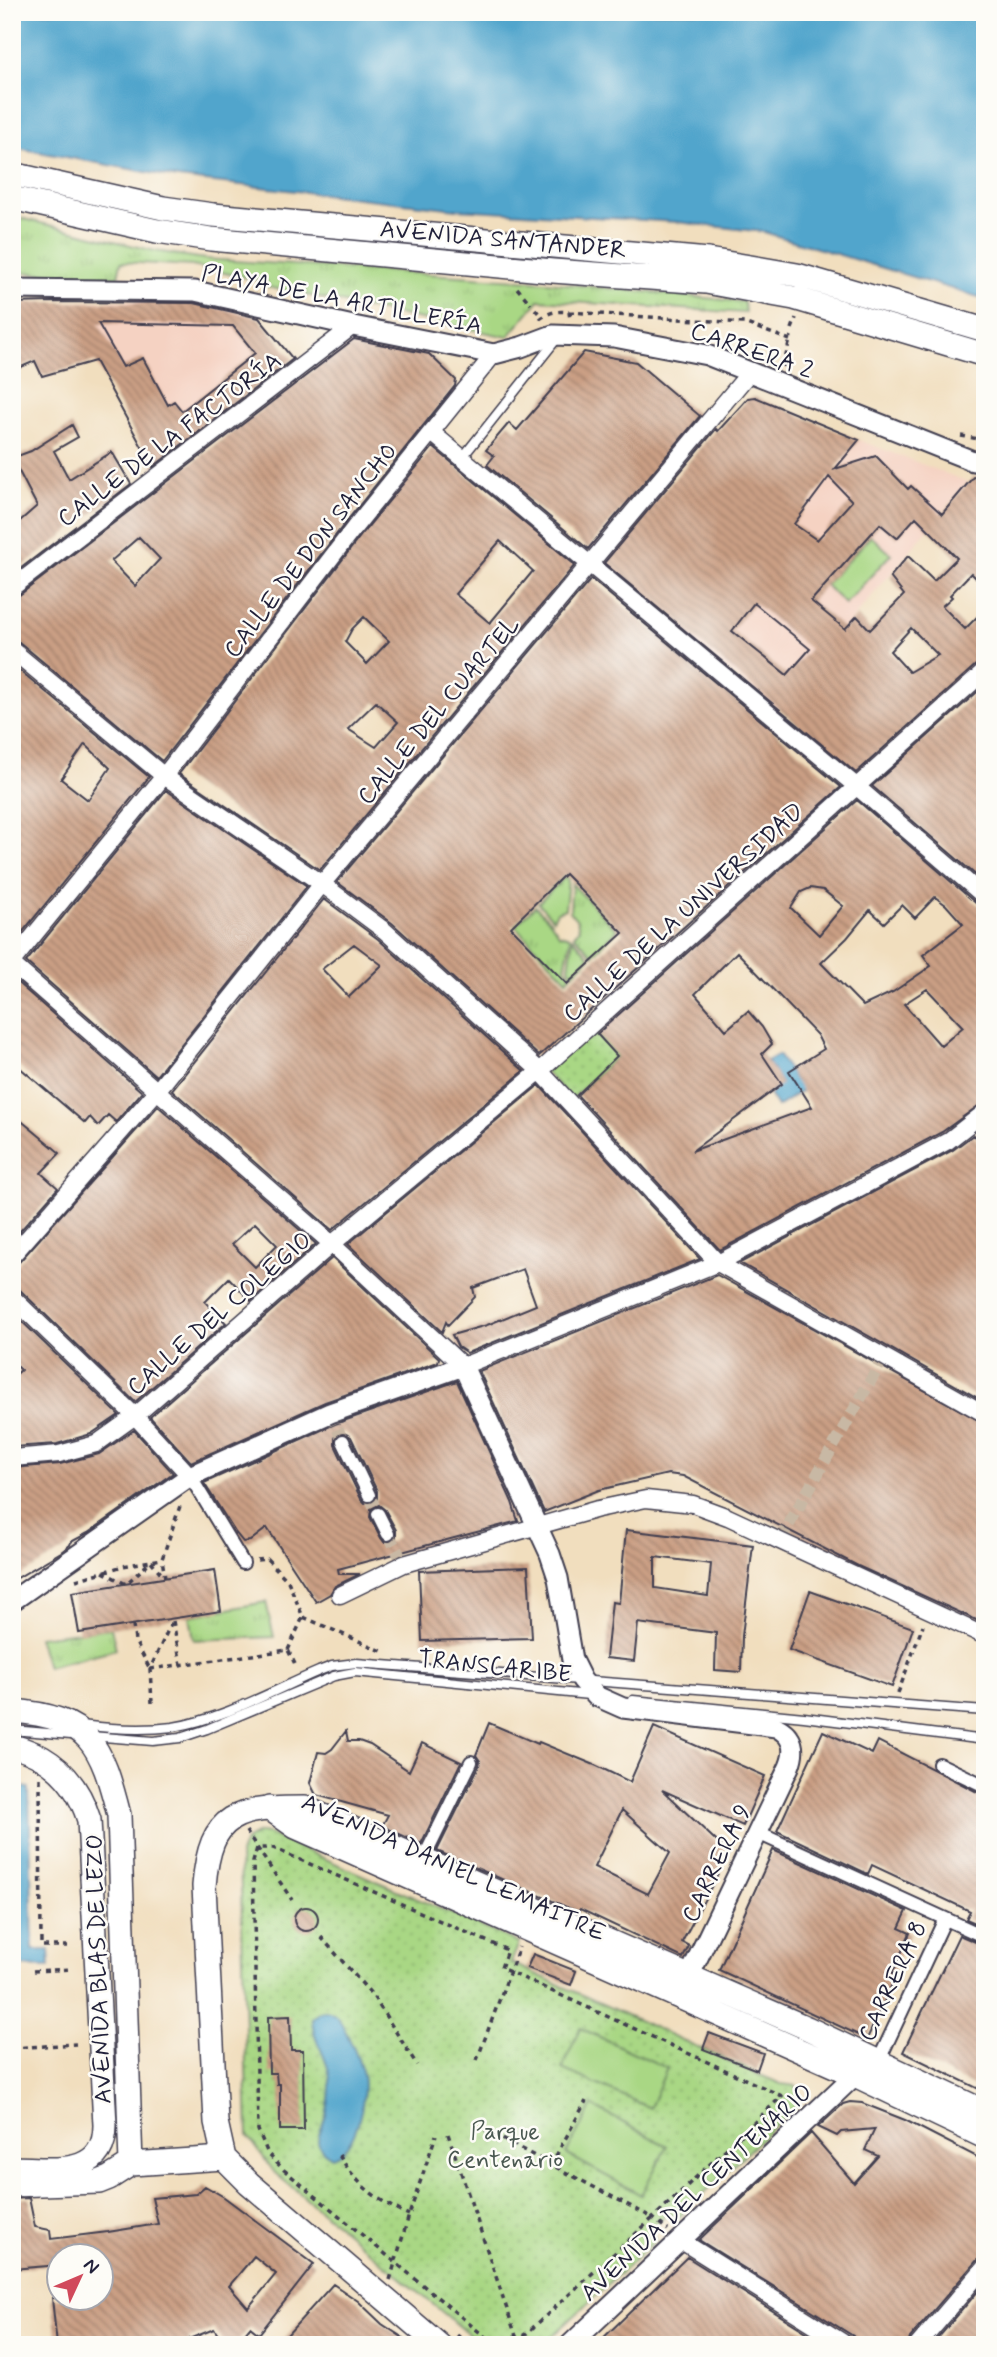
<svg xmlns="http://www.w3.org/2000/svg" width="997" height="2357" font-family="Mynerve,sans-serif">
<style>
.built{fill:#f5d2c2}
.grass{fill:url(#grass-tufts);stroke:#667c60;stroke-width:2}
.park{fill:url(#park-dots);stroke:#667c60;stroke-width:2}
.pitch{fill:#a9d784;stroke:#667c60;stroke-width:2}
.water{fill:#51a5cc;stroke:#3a6484;stroke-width:2}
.building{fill:url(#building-back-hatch);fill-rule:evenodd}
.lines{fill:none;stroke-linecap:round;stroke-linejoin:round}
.pedestrian-tunnel{stroke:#c8b8a4;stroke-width:12;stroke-dasharray:12 6;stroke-linecap:butt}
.service-casing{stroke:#413e4f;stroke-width:11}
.pedestrian-casing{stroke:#413e4f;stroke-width:16}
.minor-casing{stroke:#413e4f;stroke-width:19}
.tertiary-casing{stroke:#413e4f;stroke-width:23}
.secondary-casing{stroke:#413e4f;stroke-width:26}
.path{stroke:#413e4f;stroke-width:3.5;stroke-dasharray:5 5;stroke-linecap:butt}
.service{stroke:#fff;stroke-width:8}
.pedestrian{stroke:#fff;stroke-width:12}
.minor{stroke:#fff;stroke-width:16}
.tertiary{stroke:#fff;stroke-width:19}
.secondary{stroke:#fff;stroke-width:23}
.labels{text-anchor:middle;stroke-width:5;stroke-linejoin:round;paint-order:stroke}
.street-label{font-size:24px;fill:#22223b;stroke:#fdfcf7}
.park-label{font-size:24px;fill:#4a5851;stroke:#fdfcf7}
</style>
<defs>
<pattern id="grass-tufts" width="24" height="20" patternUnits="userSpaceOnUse" patternTransform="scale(1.75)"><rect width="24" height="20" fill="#a9d784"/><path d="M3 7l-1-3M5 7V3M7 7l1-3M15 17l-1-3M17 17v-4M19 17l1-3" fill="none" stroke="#91b873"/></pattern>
<pattern id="park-dots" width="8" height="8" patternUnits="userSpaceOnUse" patternTransform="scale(1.75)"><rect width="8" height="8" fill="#a9d784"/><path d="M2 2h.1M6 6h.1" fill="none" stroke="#91b873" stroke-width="1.8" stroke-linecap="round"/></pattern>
<pattern id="building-back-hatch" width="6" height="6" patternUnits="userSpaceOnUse" patternTransform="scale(1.75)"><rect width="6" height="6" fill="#ca9f84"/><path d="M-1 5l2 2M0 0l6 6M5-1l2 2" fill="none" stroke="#a4816d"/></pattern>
</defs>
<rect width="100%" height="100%" fill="#fdfcf7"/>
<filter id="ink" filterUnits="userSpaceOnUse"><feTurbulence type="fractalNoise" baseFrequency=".0143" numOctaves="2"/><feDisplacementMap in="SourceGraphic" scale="14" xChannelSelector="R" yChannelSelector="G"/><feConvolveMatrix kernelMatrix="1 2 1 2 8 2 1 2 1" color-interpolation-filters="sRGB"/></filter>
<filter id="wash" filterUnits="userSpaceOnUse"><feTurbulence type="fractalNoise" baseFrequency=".00686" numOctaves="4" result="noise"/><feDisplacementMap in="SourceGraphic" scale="28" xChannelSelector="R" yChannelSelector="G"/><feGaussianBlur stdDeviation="1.57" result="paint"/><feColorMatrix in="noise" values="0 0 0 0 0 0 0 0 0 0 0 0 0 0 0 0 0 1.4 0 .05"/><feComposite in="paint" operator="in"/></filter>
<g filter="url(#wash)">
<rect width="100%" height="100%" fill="#f1debe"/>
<!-- built -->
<path class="built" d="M197,298L258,317L291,356L154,468L95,362L42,376L12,314V303Z
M859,440L968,482L776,710L682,634L736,568L794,524Z"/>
<!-- grass -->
<path class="grass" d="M12,216L155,251L205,259L547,282L744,302L745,313L539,300L508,337L267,287V282L192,266L121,262L118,277L12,272Z
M565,877L568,880L565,909L557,912L553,919L538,903Z
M572,884L617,930L593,955L574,935L579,929L577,920L570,912Z
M535,906L550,921L559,934L571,937L565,968L571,976L567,980L515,926Z
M573,938L590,957L573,974L569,968Z
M266,1602L274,1637L194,1640L190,1616Z
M111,1628L116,1649L47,1667L38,1637Z"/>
<!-- park -->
<path class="park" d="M591,1027L617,1056L572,1099L544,1071Z
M260,1833L268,1834L519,1943L511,1963L753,2072L781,2084L796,2086L799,2103L676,2220L669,2212L650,2230L656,2240L543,2345H482L275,2173L248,2136L240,1854C244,1841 248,1837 260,1833Z"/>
<!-- pitch -->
<path class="pitch" d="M871,536L891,554L845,604L825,585Z
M580,2028L667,2068L650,2108L562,2069Z
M592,2106L667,2146L641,2195L566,2154Z"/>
<!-- water -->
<path class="water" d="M12,12H985V299L764,232L677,222L457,209L178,178L12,147Z
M778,1055L803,1090L777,1107L769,1094L781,1083L767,1061Z
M12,1786L29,1788L33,1950H49L50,1967L12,1966Z
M325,2011C338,2013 341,2023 347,2034C353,2047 360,2060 363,2075C367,2097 357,2150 332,2157C308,2144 321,2134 326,2115C328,2106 330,2096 330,2087C332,2061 312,2041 312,2019L320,2012Z"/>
<g id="blocks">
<!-- building -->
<path class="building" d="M52,302L194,303L259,318L293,359L153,467L95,361L42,376L35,361L12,371V303ZM98,323L233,326L255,353L182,411L174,401L168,405L143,358L123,367Z
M354,339L429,354L456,380L455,386L346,522L162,761L19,642L12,640V598L18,596ZM139,537L160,559L135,586L111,561Z
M584,352L636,362L700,416L588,549L487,465L494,456L486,450L509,423L517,430Z
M755,397L859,440L835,469L876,456L908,489L911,486L942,514L974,476L985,488V587L971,573L950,595L952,597L942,606L965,629L985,609V661L978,663L856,773L604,563L716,429L718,431L748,398ZM829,477L852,501L817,540L794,524ZM916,517L957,558L934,581L908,556L890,577L904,595L870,630L857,616L845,629L811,601L880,524L897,538ZM754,603L810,649L787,675L732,631ZM911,628L938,655L909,672L890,651Z
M72,425L78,437L54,451L69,479L112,452L131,484L12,575V528L37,506L12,458L31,451Z
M433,447L575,565L320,870L179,774L362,534ZM500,541L533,571L490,623L455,594ZM364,617L389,641L367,664L345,642L352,629ZM376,702L398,722L376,747L348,729Z
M591,579L841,787L539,1056L392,923L337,882ZM565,874L623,933L567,984L511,927Z
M12,664L149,777L12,945ZM85,744L110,768L88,800L61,779Z
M985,685V883L872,786Z
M166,790L307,886L156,1076L26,962Z
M857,800L978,905L985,907V1101L942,1132L720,1250L577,1095L617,1056L597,1034ZM810,888L823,890L843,906L819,935L791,908L801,892ZM935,897L946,905L963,924L923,955L931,966L893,992L863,1006L821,963L847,938L870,910L884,923L902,905L915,918ZM737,952L817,1035L824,1049L789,1071L812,1107L692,1151L782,1084L762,1054L772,1044L762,1027L748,1011L726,1030L695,994ZM927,989L963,1027L941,1046L904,1004Z
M324,899L378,939L524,1071L332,1230L172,1090ZM354,944L382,965L349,997L322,969Z
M12,978L142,1092L116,1122L108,1115L98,1126L90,1117L85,1123L12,1061Z
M539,1085L700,1259L467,1353L458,1347L452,1335L487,1325L536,1305L523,1269L473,1288L475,1297L448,1325L446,1322L442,1332L348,1244Z
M158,1106L316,1244L251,1301L229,1278L205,1302L226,1323L135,1402L19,1289L12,1287V1270ZM255,1223L277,1245L255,1267L232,1244Z
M12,1113L60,1153L41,1173L58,1188L13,1239Z
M973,1135L985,1147V1402L740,1263L953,1150Z
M332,1258L439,1358L438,1362L325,1402L191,1462L150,1417Z
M717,1275L985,1424V1624L858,1566L683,1476L668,1474L599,1490L544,1512L479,1371Z
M12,1312L119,1415L91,1434L57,1444L12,1447V1378L21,1370L12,1361Z
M457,1381L512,1502L518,1521L338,1569L339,1574H360L335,1586L330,1594L316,1602L267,1528L250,1541L243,1542L235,1532L204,1483L335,1424ZM343,1432L351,1437L377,1491V1499L372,1503H365L361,1499L335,1445V1437ZM379,1505L385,1510L396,1530V1538L391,1542H384L381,1538L370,1517L371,1509Z
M134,1430L173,1473L88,1533L71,1542L70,1545L61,1552L12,1581V1468L60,1464L99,1454Z
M626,1530L753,1545L742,1636L741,1672L715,1670L716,1633L638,1623L634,1661L606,1658L612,1602L619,1603ZM655,1557L711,1564L708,1596L655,1588Z
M528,1567L532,1638L422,1641L419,1571Z
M215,1570L221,1611L79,1633L72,1592Z
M810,1591L913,1628L892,1687L789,1650Z
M489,1723L538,1744L539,1742L597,1766L630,1782L654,1727L765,1776L743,1826L662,1790L729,1853L682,1942L689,1946L683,1958L580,1909L578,1912L437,1851L479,1766L480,1761L476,1755ZM622,1810L670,1853L648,1894L594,1867Z
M346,1731L348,1741H359L370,1745L409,1771L422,1743L461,1762L421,1844L382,1826L388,1815L316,1795L310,1783L318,1752L326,1753L332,1749Z
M823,1731L872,1754L878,1741L985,1796V1872L980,1883L983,1884L985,1881V1927L966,1919L970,1911L872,1865L868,1874L777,1831Z
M773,1850L907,1911L899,1928L910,1933L892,1974L896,1976L867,2039L719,1970Z
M294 1919a12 12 0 1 1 24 0a12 12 0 1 1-24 0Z
M959,1935L985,1946V2092L903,2052Z
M533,1954L576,1971L571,1985L527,1968Z
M290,2016L291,2050H303L304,2130H280V2084H277L276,2073H269L268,2017Z
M709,2033L763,2053L757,2070L703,2049Z
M850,2102L862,2103L905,2120L985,2161V2257L977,2260L910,2338L908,2345H857L853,2336L699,2240L811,2133L854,2183L878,2156L865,2150L875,2129L841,2132L837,2136L818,2127L843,2104Z
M205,2186L224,2197L314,2264L259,2334L250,2327L235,2345H225L214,2329L189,2339V2345H57L52,2298H102V2256H60V2265L12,2269V2199L29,2198L35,2227L50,2230L51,2239L108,2232L158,2224L152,2198L196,2194ZM254,2256L276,2274L248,2308L229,2286Z
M687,2257L827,2345H596Z
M985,2283V2345H932Z
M333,2284L358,2301L382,2324L414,2345H278Z"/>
</g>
</g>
<g filter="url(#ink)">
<use href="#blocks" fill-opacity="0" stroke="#413e4f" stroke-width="2"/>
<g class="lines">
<!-- pedestrian-tunnel -->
<path class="pedestrian-tunnel" d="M330,1413L343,1441
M369,1495L378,1514
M388,1534L404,1564
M780,1540L884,1357"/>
<defs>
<path id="service" d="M462,458L556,340
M633,1700L804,1717L985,1740
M81,1725C112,1729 142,1731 173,1727C223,1719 272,1691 319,1671L332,1666L356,1663L985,1711
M12,1730L71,1735
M91,1736L153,1741L180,1738L207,1729L334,1676L355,1672L589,1695"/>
<path id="pedestrian" d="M343,1441L369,1495
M190,1476L243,1563
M378,1514L388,1534
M939,1764L985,1786
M758,1833L985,1937
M423,1860L471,1762
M878,2062L945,1919"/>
<path id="minor" d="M431,432L856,786L985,897
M12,588L353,326
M12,650L164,776L322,884L385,931L540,1071L718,1263L985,1414
M12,962L164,776L354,528L494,354
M12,964L332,1244L463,1366L718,1263L948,1141L985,1112
M12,1256L157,1091L322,884L750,372
M12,1297L135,1416L190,1476
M12,1458L59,1454L96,1444L135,1416L332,1244L540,1071L985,671
M340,1595L404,1564L598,1509L646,1499L693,1504L728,1517L985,1636
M680,2240L847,2345
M918,2345L985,2267"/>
<path id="tertiary" d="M12,289L195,291L353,326L494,354L521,347L553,335L614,337L707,355L973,461L985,463
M12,1601L190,1476L330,1413L463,1366L550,1554L558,1578L572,1660L582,1680L596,1696L623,1708L776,1727C794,1736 796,1750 789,1767L683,1989
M570,2345L855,2075"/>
<path id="secondary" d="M12,174L163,208L213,215L708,260L797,275L985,330
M12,198L157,231L211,239L553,271L706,282L794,298L985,355
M12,1711C91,1717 101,1745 119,1815L131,2164
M12,1746C52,1756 77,1781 89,1820L105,2125C105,2180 50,2168 12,2168
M269,1808L296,1827L855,2075L985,2137
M131,2164L224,2158
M12,2185L99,2182L109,2178L131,2164
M439,2345L249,2183L224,2158L216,2122L204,1886C210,1811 238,1808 305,1808L807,2028L985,2112"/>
</defs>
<!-- service casing -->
<use href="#service" class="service-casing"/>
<!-- pedestrian casing -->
<use href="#pedestrian" class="pedestrian-casing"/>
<!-- minor casing -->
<use href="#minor" class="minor-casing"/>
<!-- tertiary casing -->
<use href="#tertiary" class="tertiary-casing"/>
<!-- secondary casing -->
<use href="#secondary" class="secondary-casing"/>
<!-- path -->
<path class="path" d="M517,288L531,304
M535,309L542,317
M569,312L744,323L790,340
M540,319C550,311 558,311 569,312L570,319
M792,329L796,318
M783,367L791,336
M961,436L985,440
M257,1560L267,1559L288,1581L303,1617L382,1651
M103,1572L126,1584L151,1561L164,1577
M165,1578L162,1559L180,1506
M76,1580L123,1566L162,1559
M173,1621L181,1665
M133,1625L135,1641L150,1669
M288,1650L303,1617
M150,1669L288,1650L295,1664
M898,1693L923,1625
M152,1703L150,1669L173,1619
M40,1778L41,1946H71
M246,1831L292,1900
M321,1937L373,1996L417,2065
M33,1971L72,1969
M12,2048L76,2044
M477,2060L519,1947
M485,2130L653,2218L527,2333L507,2345
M448,2134L519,2345
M339,2155C357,2185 377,2201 409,2215
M551,2165L586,2101
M390,2280L409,2215L436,2135
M457,2335L469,2345
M495,2345L284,2170L268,2154L258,2130L253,1862L257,1848H273L507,1950L501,1968L782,2096L653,2218L668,2230"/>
<!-- service -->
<use href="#service" class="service"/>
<!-- pedestrian -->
<use href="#pedestrian" class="pedestrian"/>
<!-- minor -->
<use href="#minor" class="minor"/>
<!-- tertiary -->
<use href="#tertiary" class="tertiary"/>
<!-- secondary -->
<use href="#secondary" class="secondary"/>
</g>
</g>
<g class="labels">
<!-- street labels -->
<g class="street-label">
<text transform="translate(503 239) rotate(5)" y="8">AVENIDA SANTANDER</text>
<text transform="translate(342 299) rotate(11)" y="8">PLAYA DE LA ARTILLERÍA</text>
<text transform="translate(752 350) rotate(19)" y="8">CARRERA 2</text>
<text transform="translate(169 439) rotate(-37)" y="8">CALLE DE LA FACTORÍA</text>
<text transform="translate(310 550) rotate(-52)" y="8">CALLE DE DON SANCHO</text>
<text transform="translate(438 710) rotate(-50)" y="8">CALLE DEL CUARTEL</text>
<text transform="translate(683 912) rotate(-42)" y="8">CALLE DE LA UNIVERSIDAD</text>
<text transform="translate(219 1313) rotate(-41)" y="8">CALLE DEL COLEGIO</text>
<text transform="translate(495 1666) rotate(6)" y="8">TRANSCARIBE</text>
<text transform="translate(716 1863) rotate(-64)" y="8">CARRERA 9</text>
<text transform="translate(454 1867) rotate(24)" y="8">AVENIDA DANIEL LEMAITRE</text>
<text transform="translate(98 1969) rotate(-92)" y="8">AVENIDA BLAS DE LEZO</text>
<text transform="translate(892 1981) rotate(-65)" y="8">CARRERA 8</text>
<text transform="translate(696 2192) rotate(-43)" y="8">AVENIDA DEL CENTENARIO</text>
</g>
<!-- park labels -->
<g class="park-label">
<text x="505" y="2139">Parque<tspan x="505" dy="28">Centenario</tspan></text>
</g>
</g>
<!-- margin -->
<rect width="997" height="2357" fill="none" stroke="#fdfcf7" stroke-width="42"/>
<!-- north arrow -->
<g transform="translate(80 2277) rotate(46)"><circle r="33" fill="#fdfcf7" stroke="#a5a5ac" stroke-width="2"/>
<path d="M0-5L12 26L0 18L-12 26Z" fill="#d1495b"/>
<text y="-10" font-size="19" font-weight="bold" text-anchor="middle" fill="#22223b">N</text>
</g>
</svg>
